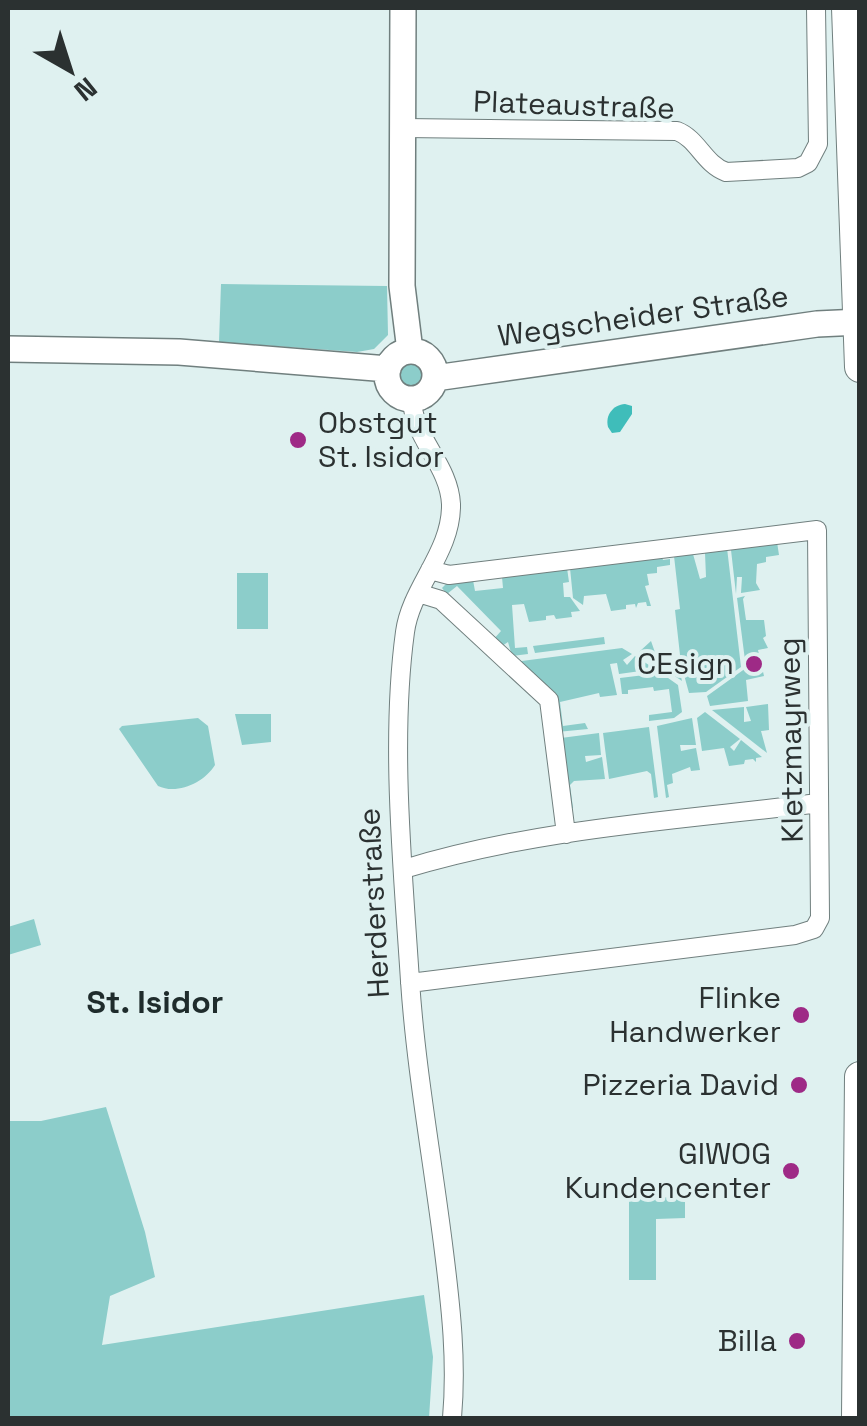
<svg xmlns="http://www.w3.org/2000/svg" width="867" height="1426" font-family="'Space Grotesk',sans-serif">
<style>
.green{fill:#8ccdca}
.water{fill:#3fbdba}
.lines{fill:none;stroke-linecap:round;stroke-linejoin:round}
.street-casing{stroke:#707f7e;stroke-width:20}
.secondary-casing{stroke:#707f7e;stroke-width:28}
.primary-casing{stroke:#707f7e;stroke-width:32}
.street{stroke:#fff;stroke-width:18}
.secondary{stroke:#fff;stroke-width:25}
.primary{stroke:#fff;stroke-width:30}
.poi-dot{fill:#9e2a86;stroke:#dff1f0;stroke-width:4}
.labels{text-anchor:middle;stroke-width:8;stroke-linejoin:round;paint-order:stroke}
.street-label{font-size:30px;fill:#2b3131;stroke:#dff1f0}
.poi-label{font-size:30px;fill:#2b3131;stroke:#dff1f0;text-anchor:end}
.neighbourhood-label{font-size:32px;font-weight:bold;fill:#1f2c2c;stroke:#dff1f0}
</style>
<rect width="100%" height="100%" fill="#dff1f0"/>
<!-- green -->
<path class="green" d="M221,284L387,286L388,335L374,349L357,352L219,342Z
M399 374a12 12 0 1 1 24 0a12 12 0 1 1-24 0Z
M777,542L779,555L766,557V562L757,564L756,583L760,590L741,593L742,577H737L736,594L731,550Z
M727,548L741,667L706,692L689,693L681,664L675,610L680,609L674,556L693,554L700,579L706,577L705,553Z
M662,557L663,560L670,559V565L657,567V573L647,574L649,585L645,586L651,606H647L646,602L638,603L636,608L635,604L626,605V609L611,611L606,594L584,596L583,605L573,598L570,568Z
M567,568L569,582L563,583L564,597H570L580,611L571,612L572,617L556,619L554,615L546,616V620L529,622L524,604L512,605L515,648L527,647L528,654L512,656L508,642L499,648L493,640L501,631L457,586L447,594L442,588L446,584L473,580L475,591L503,588L502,577Z
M237,573H268V629H237Z
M745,596L743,599L746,620H764L766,636L763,638L768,648L758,650L764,676L746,680L748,701L710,706L707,696L746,668L737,598Z
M604,637L605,644L535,653L533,646Z
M651,641L658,661L667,660L668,666L678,664L682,681L639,652Z
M622,648L632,654L623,660L627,665L635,656L655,669L619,674L617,663L610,664L617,695L600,697L599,693L560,702L563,726L585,723L588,729L557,732L552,694L514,662Z
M661,673L678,685L682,712L674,718L649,721V715L672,712L669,689L654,691L653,687L628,690V694H622L620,678Z
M768,704L769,730L761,731L767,753L712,710L744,707V722L751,721L746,707Z
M705,712L740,739L730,747L734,751L741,740L762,757L756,758V762L753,759L745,760L744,764L729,766L724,748L702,751L697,718Z
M235,714H271V742L242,745Z
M198,718L208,726L215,765C204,783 177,795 158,786L119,729L122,726Z
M692,718L696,745H680L681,751L696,748L700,770L691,771L690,767L672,774L673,783L667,785L669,797L666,798L657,726Z
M649,727L658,797L654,798L651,774L647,771L609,779L603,733Z
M599,733L601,755L585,756L586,762L602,757L605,779L574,781L570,785L573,808L567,809L561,738Z
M34,919L41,945L8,955V927Z
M106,1107L145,1232L155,1277L110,1296L102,1345L424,1295L433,1357L429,1418H8V1121H41Z
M685,1197V1218L656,1219V1280H629V1198Z"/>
<!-- water -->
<path class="water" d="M625,404L632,406V414L620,432L612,433L608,427C605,415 613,405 625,404Z"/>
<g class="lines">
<defs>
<path id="street" d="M404,128L677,131C698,139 704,164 726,172L798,168L808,163L818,144L816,8
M412,399C413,439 449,464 451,504C452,552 411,587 405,632C390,742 403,870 410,981C416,1071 433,1162 444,1252C451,1308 457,1362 452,1418
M418,593L441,600L549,700L566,834
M404,869C538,828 681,820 819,803
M410,983L795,935L814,929L820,918L817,530L449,575L430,570"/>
<path id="secondary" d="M403,8L402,286L410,351
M8,349L179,352L388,369
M387 375a24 24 0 1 1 48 0a24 24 0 1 1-48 0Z
M435,378L817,324L860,322"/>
<path id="primary" d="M847,8L860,367
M857,1418L860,1077"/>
</defs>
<!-- street casing -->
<use href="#street" class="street-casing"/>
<!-- secondary casing -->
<use href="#secondary" class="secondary-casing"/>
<!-- primary casing -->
<use href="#primary" class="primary-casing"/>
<!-- street -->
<use href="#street" class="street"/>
<!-- secondary -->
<use href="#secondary" class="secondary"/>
<!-- primary -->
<use href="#primary" class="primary"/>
</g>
<!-- markers -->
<g class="poi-dot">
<circle cx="298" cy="440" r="10"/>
<circle cx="754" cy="664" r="10"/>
<circle cx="801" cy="1015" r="10"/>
<circle cx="799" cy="1085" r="10"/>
<circle cx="791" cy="1171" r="10"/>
<circle cx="797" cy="1341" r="10"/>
</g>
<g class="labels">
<!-- street labels -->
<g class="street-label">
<text transform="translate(574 105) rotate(2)" y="10">Plateaustraße</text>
<text transform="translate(643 316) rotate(-8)" y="10">Wegscheider Straße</text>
<text transform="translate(791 740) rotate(-91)" y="10">Kletzmayrweg</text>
<text transform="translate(374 903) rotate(-93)" y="10">Herderstraße</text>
</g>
<!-- poi labels -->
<g class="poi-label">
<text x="318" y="433" text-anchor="start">Obstgut<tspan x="318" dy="34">St. Isidor</tspan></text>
<text x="734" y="674">CEsign</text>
<text x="781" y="1008">Flinke<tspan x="781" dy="34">Handwerker</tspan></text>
<text x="779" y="1095">Pizzeria David</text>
<text x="771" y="1164">GIWOG<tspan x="771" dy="34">Kundencenter</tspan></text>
<text x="777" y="1351">Billa</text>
</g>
<!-- neighbourhood labels -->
<g class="neighbourhood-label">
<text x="155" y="1013">St. Isidor</text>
</g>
</g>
<!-- border -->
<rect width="867" height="1426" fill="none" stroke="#2b3131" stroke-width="20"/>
<!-- north arrow -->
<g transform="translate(70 70) rotate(141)" stroke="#dff1f0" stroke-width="8" paint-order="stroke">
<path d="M0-8L18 38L0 25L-18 38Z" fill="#2b3131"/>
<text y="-15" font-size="28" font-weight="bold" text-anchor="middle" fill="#2b3131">N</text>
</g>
</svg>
